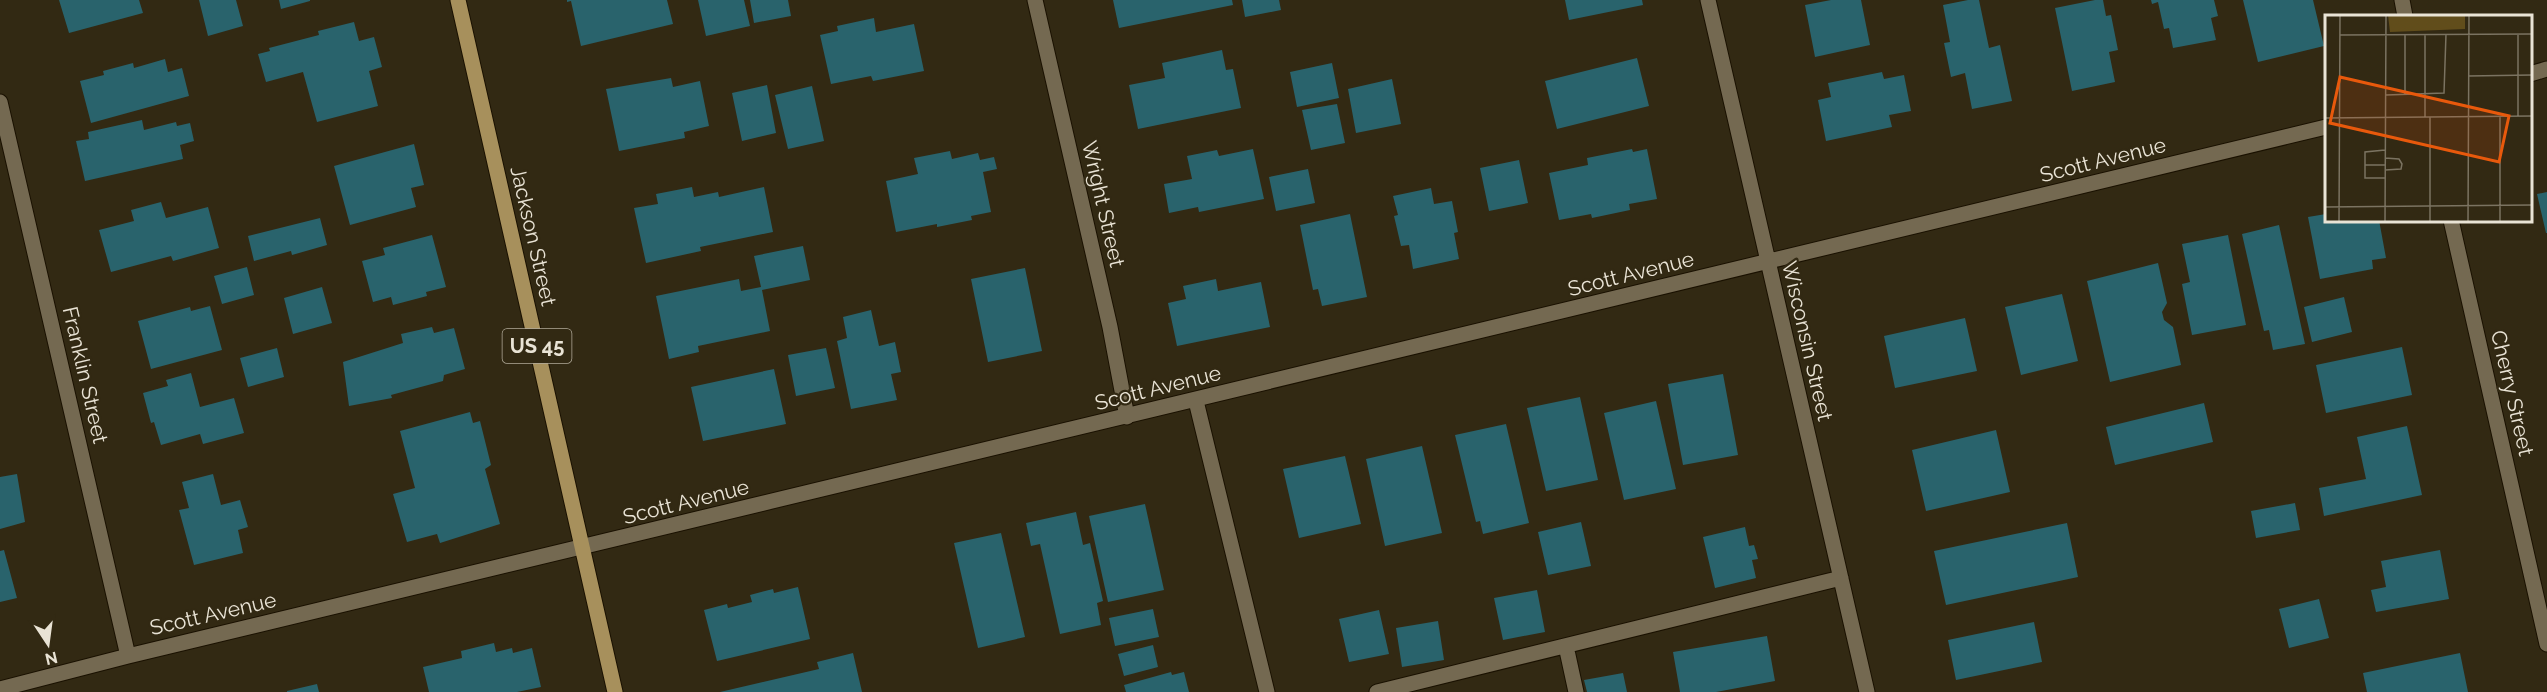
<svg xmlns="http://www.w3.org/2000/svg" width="2547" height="692" font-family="Raleway,sans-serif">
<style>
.building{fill:#29636c}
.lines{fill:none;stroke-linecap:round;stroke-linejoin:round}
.minor-casing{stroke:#1a1100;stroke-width:17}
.major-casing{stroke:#1a1100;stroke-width:17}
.minor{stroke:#746951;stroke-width:15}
.major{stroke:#a7905c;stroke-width:15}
.labels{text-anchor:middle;stroke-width:4.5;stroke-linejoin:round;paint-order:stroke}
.shield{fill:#322913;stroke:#b2ab9b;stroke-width:1.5}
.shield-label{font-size:20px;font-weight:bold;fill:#e9e3d5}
.street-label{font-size:21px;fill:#e9e3d5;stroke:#322913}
.inset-road{fill:none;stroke:#7b7361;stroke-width:1.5}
.view{fill:#e8590c;fill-opacity:0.15;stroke:#e8590c;stroke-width:3}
.inset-edge{fill:none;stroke:#e9e3d5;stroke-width:3}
</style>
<rect width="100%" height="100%" fill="#322913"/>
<!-- building -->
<path class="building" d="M59,0H139L143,13L69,33Z
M199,0H236L243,26L208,36Z
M279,0H310V1L281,9Z
M567,0H667L673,24L581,46L571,1L567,2Z
M698,0H744L750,26L706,36Z
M750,0H788L791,16L754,23Z
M1113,0H1232L1233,5L1119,28Z
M1242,0H1279L1281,10L1245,17Z
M1565,0H1642L1643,5L1569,20Z
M1831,0H1861L1870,45L1815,57L1805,5Z
M1968,0H1979L1989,48L2000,45L2012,101L1972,109L1965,73L1951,77L1944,43L1950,42L1943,5Z
M2095,0H2103L2106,16L2111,15L2118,50L2109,52L2115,82L2072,91L2055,8Z
M2151,0H2214L2218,16L2211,18L2216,40L2173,48L2169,28L2164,29L2158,2L2152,4Z
M2243,0H2313L2324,46L2258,62Z
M874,18L876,32L914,24L924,71L873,81L871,76L831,84L820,35L838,31L837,26Z
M354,22L359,41L374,37L382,67L369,71L378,106L317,122L303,72L266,82L258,54L270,51L269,48L319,35L318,31Z
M1222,50L1226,70L1233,69L1241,108L1138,129L1129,85L1165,78L1162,63Z
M1637,58L1649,106L1557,129L1545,81Z
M165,59L168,72L182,68L189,96L91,123L80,81L104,75L103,71L133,63L134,68Z
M1332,63L1339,98L1297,107L1290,72Z
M1882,72L1884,79L1904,75L1911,111L1889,115L1892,127L1826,141L1818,100L1831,97L1828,83Z
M671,78L673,87L700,81L709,126L684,132L685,138L619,151L606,89Z
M1392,79L1401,124L1356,133L1348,89Z
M767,85L776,133L742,141L732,93Z
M812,86L824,141L788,149L775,95Z
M1337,104L1345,143L1311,150L1302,110Z
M142,120L144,130L176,122L177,126L190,123L194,141L180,145L183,159L85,181L76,141L89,139L88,132Z
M414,144L424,185L411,188L416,207L350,225L334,166Z
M1253,149L1264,199L1199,212L1198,207L1169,213L1164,184L1192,179L1187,156L1217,150L1219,156Z
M1632,149L1633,152L1647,149L1657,199L1629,204L1630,210L1592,218L1591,214L1559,220L1549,173L1588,165L1587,158Z
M950,151L952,159L978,153L980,160L994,157L997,169L983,172L991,212L971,216L972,220L937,227V224L896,232L886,181L918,174L914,158Z
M1519,160L1528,203L1489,211L1480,168Z
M1308,169L1315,203L1276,211L1269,177Z
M692,187L694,197L718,192L719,197L764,187L773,232L700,247L701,251L646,263L634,208L658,204L656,194Z
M1431,188L1434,204L1452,201L1458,232L1454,233L1459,259L1413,269L1409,245L1401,246L1394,216L1398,215L1393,196Z
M2547,192V233H2546L2537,194Z
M161,202L166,218L208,207L219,248L173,261L171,256L111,272L99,230L134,221L131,210Z
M1350,214L1367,297L1322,306L1318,289L1313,290L1300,225Z
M2326,214V220H2379L2386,258L2372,260L2373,269L2320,279L2308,217Z
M320,218L327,245L292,255L291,251L254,261L248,236Z
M2279,225L2305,344L2273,350L2269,330L2264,331L2242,234Z
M432,235L446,287L426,292L427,296L393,305L391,297L373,302L362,261L385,255L383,248Z
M2228,235L2246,325L2192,335L2182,284L2190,282L2182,244Z
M803,246L810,280L762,290L770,331L698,346L699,352L669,359L656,296L739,279L741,291L761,287L754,256Z
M2158,263L2167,303L2162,312L2164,320L2173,327L2181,365L2110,382L2087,281Z
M247,267L254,295L222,304L214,276Z
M1025,268L1042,351L988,362L971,279Z
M1216,279L1218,291L1261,282L1270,327L1177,346L1168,303L1186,299L1183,286Z
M322,287L332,323L293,334L284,298Z
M2062,294L2078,361L2021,375L2005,307Z
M2344,297L2352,332L2312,342L2304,307Z
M210,306L222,350L151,369L138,321L190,307L191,311Z
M871,310L879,346L895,342L901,372L891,374L897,400L851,409L837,341L847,338L843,317Z
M1965,318L1977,371L1895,388L1884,336Z
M432,327L434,333L454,328L465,369L444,375L443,381L391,395L392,398L349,406L343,362L403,343L401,334Z
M2402,347L2412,395L2326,413L2316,365Z
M277,348L284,377L248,387L240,358Z
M826,348L835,388L796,396L788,355Z
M774,369L786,424L703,441L691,387Z
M191,373L200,407L234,398L244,433L203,444L200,434L161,445L154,422L151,423L143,393L168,386L166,380Z
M1723,374L1738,455L1683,465L1668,384Z
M1580,397L1598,480L1546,491L1527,408Z
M1656,401L1676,489L1624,500L1604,413Z
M2204,403L2213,442L2115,465L2106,427Z
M470,412L473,423L480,421L491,465L485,469L500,524L440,543L437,534L407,542L393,494L415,488L400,431Z
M1506,424L1529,523L1483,534L1480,521L1476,522L1455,435Z
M2407,426L2422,495L2324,516L2319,488L2366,479L2357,437Z
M1996,430L2010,492L1926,511L1912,450Z
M1422,446L1442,533L1385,546L1366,459Z
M1345,456L1361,524L1299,538L1283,469Z
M17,474L25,522L0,529V477Z
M213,474L221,505L240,500L248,527L238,530L243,553L194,565L179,510L189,508L182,482Z
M2295,503L2300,530L2256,538L2251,511Z
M1145,504L1164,590L1108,602L1089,516Z
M1076,512L1083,545L1090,543L1103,601L1097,603L1101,625L1060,634L1040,544L1031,546L1026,523Z
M1581,522L1591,566L1548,575L1538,532Z
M2067,523L2078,577L1946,605L1934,551Z
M1745,527L1749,546L1754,545L1758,559L1752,560L1756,578L1715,588L1703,537Z
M1001,533L1025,637L978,648L954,543Z
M4,550L17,598L0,602V551Z
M2440,550L2449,599L2376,612L2371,590L2386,587L2381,561Z
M798,587L810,639L717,661L704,610L727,604L728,608L752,602L750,595L773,589L774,593Z
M1537,590L1545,632L1503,640L1494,598Z
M2319,599L2329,638L2289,648L2279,609Z
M1153,609L1159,637L1115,646L1109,618Z
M1379,610L1389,654L1349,662L1339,619Z
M1438,621L1444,660L1402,667L1396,628Z
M2034,622L2042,662L1956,680L1948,640Z
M1767,636L1775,681L1716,692H1680L1673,652Z
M494,643L496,652L512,648L513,653L532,648L541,687L517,692H429L423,667L462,658L461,651Z
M1153,645L1158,667L1124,676L1118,654Z
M853,653L862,692H720L819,669L817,662Z
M2460,653L2468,692H2367L2363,673Z
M1171,672L1172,675L1184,672L1189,692H1126L1124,685Z
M1623,673L1627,692H1587L1584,680Z
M317,684L319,692H287V691Z"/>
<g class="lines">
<defs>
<path id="minor" d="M1035,0L1110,327L1127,417
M1708,0L1867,692
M2402,0L2405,16
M2530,74L2547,69
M0,102L128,656
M2451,220L2547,644
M1196,401L1267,692
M1566,646L1576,692
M0,689L128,656L2326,127
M1377,692L1841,578"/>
<path id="major" d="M458,0L615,692"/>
</defs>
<!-- minor casing -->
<use href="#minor" class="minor-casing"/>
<!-- major casing -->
<use href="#major" class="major-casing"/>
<!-- minor -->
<use href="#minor" class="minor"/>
<!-- major -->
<use href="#major" class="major"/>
</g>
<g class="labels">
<!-- shield labels -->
<rect class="shield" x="502.5" y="329" width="69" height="34" rx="4.5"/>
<g class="shield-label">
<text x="537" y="353">US 45</text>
</g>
<!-- street labels -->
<g class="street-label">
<text transform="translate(2103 160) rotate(-14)" y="7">Scott Avenue</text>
<text transform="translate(1103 204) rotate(77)" y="7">Wright Street</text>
<text transform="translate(533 236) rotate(77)" y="7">Jackson Street</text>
<text transform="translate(1631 274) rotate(-14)" y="7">Scott Avenue</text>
<text transform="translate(1807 341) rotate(77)" y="7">Wisconsin Street</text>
<text transform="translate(85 375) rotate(77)" y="7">Franklin Street</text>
<text transform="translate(1158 388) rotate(-14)" y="7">Scott Avenue</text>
<text transform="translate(2512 393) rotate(77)" y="7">Cherry Street</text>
<text transform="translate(686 502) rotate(-14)" y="7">Scott Avenue</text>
<text transform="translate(213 614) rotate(-13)" y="7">Scott Avenue</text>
</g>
</g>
<!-- overview -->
<g transform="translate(2325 15)">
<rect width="207" height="207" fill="#322913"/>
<path d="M63,0H140V14L65,17Z" fill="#614d1b"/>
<path class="inset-road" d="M15,20L207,19M143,61L207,60M61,80L119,78L121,19M80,80V19M175,101V207M193,101V19M100,102V20M0,103L207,101M40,150V163H60M60,150H40V137L60,135M60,155L76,154L77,149L74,144L60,143M0,192L207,190M14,207L15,0M60,207L61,0M105,207V102M143,207L144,0"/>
<path class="view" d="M15,62L184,101L174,147L5,108Z"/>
<rect width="207" height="207" class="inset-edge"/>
</g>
<!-- north arrow -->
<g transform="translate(48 644) rotate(167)" stroke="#322913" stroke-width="4.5" paint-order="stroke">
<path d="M0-4.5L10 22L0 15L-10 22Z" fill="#e9e3d5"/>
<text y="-9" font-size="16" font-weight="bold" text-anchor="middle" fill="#e9e3d5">N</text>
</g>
</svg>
